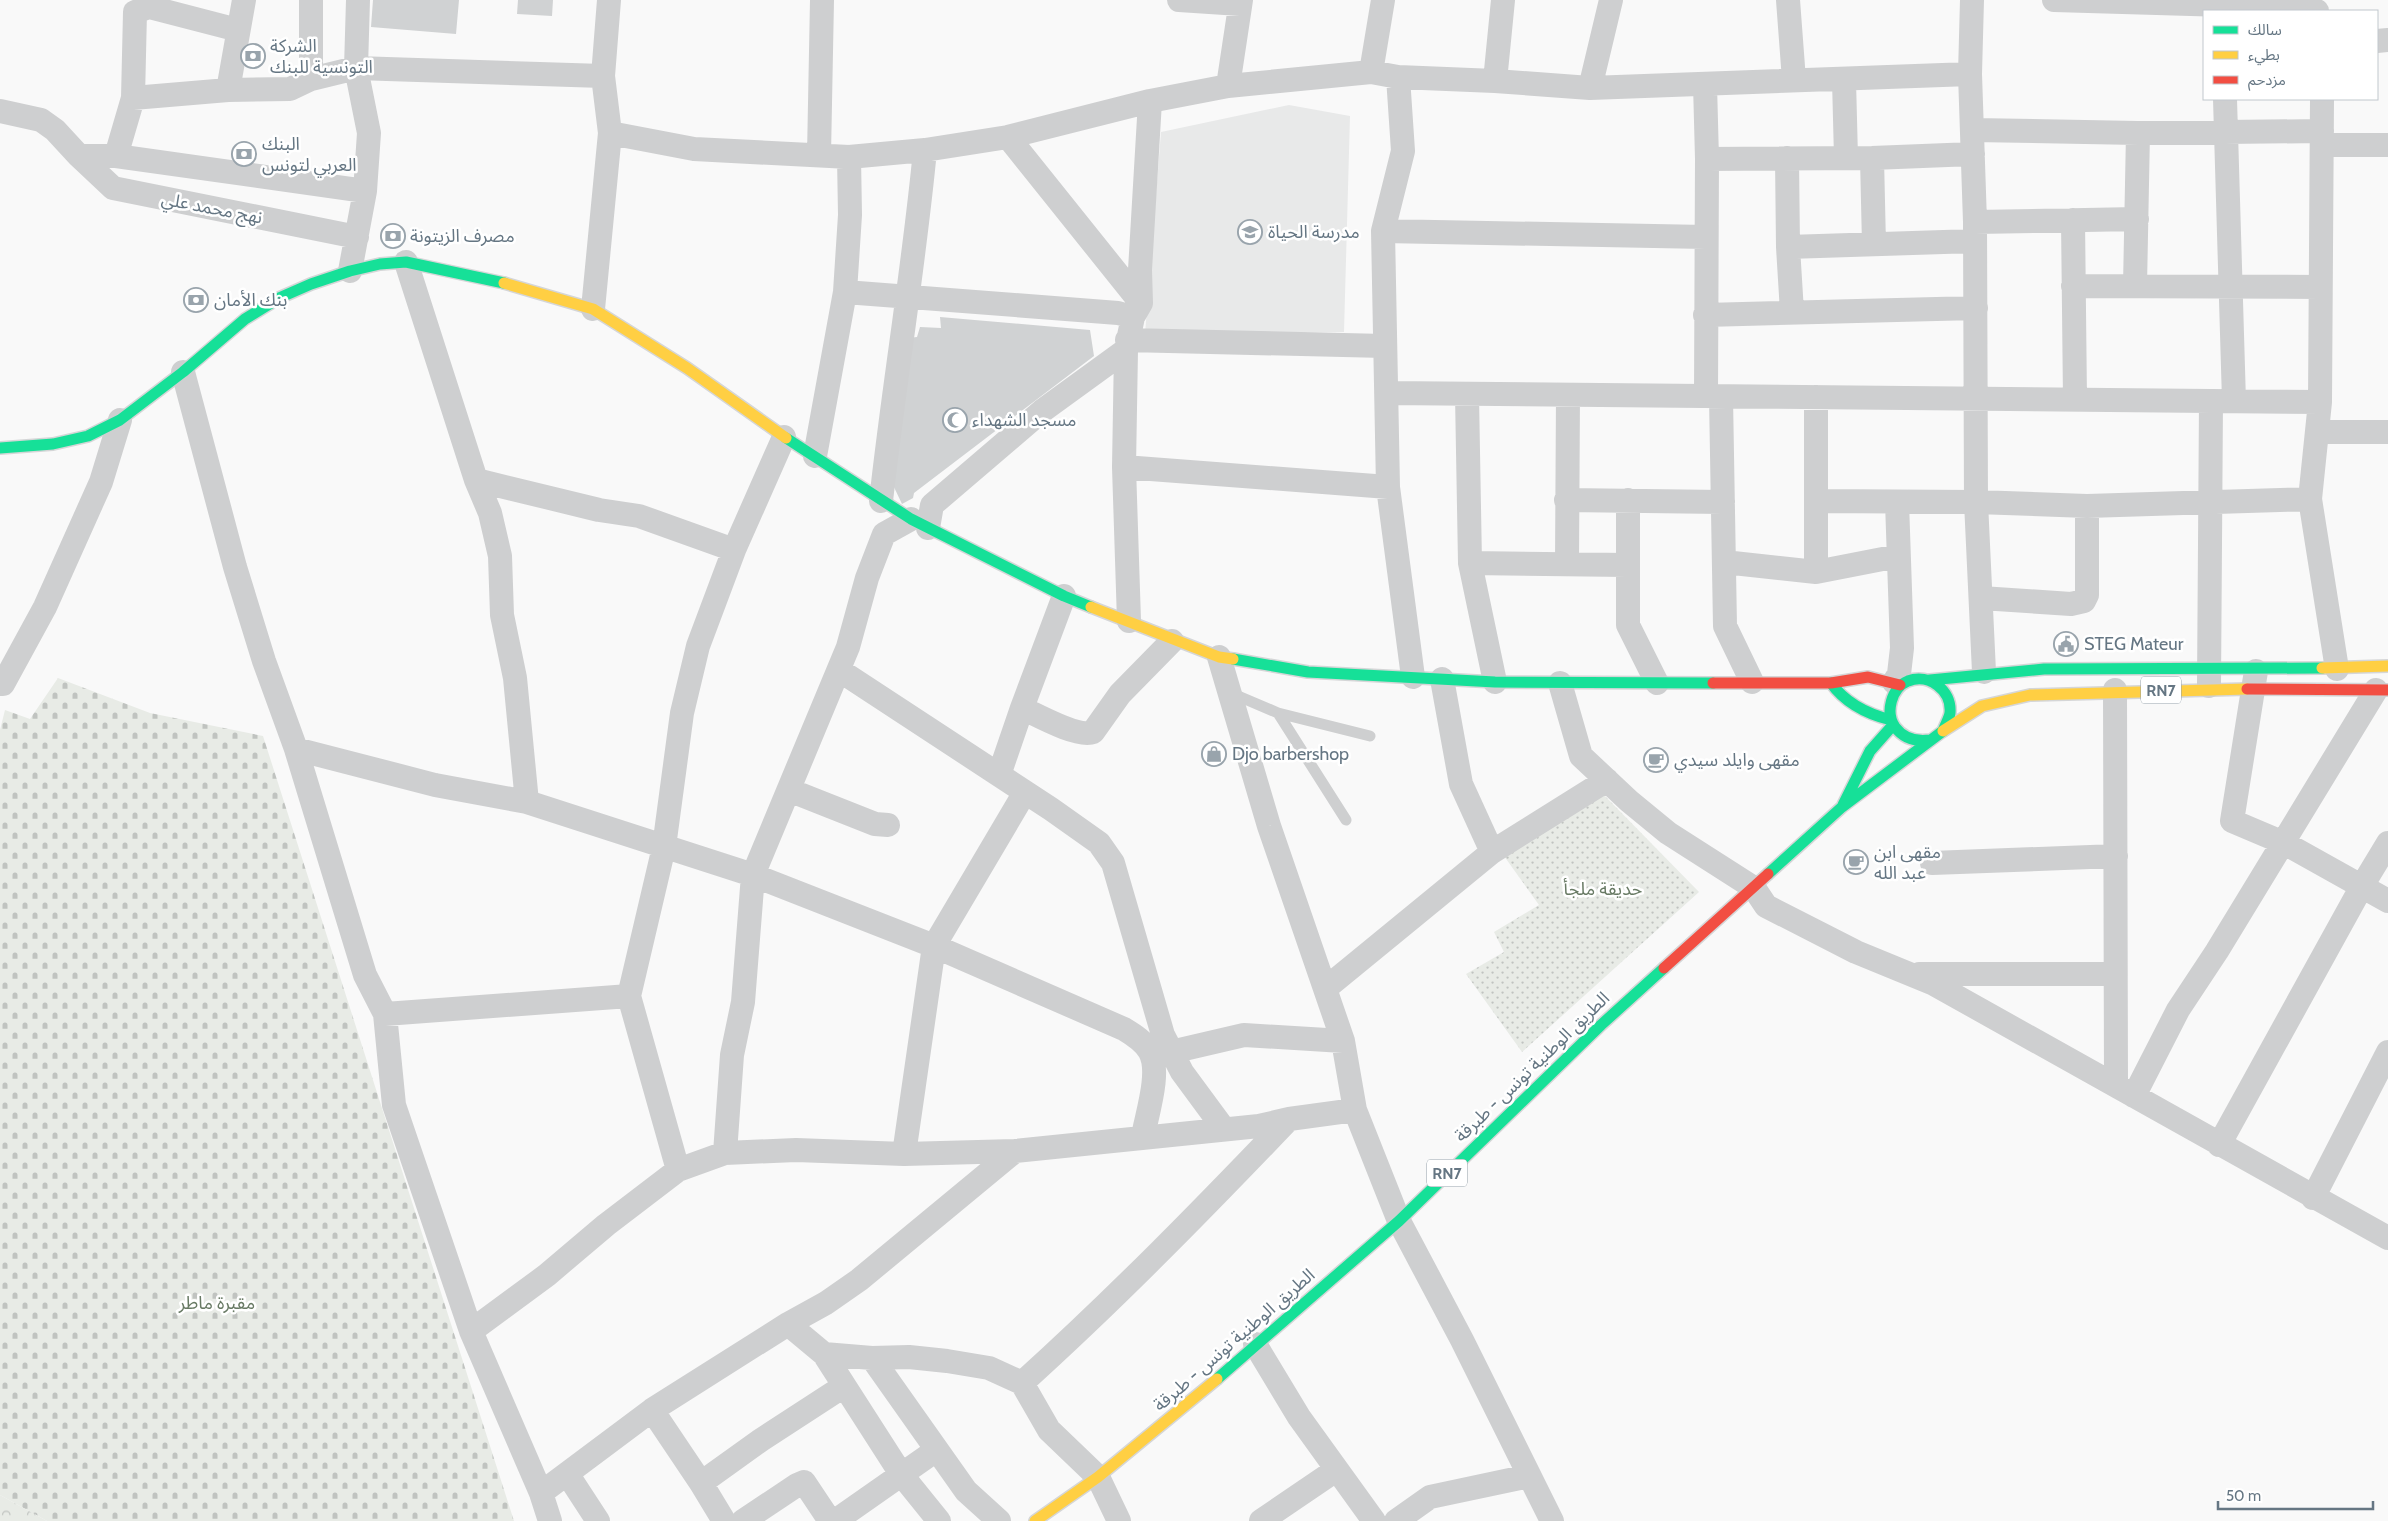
<svg xmlns="http://www.w3.org/2000/svg" width="2388" height="1521" font-family="Cabin,'Noto Sans Arabic',sans-serif">
<style>
.built{fill:#e8e9e9}
.grass{fill:url(#grass-dots)}
.cemetery{fill:url(#cemetery-stones)}
.park{fill:url(#park-crowns)}
.building{fill:#d0d2d3}
.lines{fill:none;stroke-linecap:round;stroke-linejoin:round}
.fast-casing{stroke:#d5d6d7;stroke-width:14}
.slow-casing{stroke:#d5d6d7;stroke-width:14}
.jam-casing{stroke:#d5d6d7;stroke-width:14}
.lane{stroke:#cecfd0;stroke-width:11}
.street{stroke:#cecfd0;stroke-width:24}
.fast{stroke:#16e098;stroke-width:11}
.slow{stroke:#ffcf43;stroke-width:11}
.jam{stroke:#f24e42;stroke-width:11}
.labels{text-anchor:middle;stroke-width:5;stroke-linejoin:round;paint-order:stroke}
.shield{fill:#fff;stroke:#939fa8;stroke-width:1}
.shield-label{font-size:16px;font-weight:bold;fill:#657683}
.poi-label{font-size:18px;fill:#657683;stroke:#fff;text-anchor:start}
.street-label{font-size:18px;fill:#657683;stroke:#fff}
.park-label{font-size:18px;fill:#687a64;stroke:#fff}
</style>
<defs>
<pattern id="grass-dots" width="8" height="8" patternUnits="userSpaceOnUse" patternTransform="scale(1.25)"><rect width="8" height="8" fill="#e8ebe6"/><path d="M2 2h.1M6 6h.1" fill="none" stroke="#c0c3c0" stroke-width="1.8" stroke-linecap="round"/></pattern>
<pattern id="cemetery-stones" width="16" height="16" patternUnits="userSpaceOnUse" patternTransform="scale(1.25)"><rect width="16" height="16" fill="#e8ebe6"/><path d="M2 7V4a2 2 0 0 1 4 0v3zM10 15v-3a2 2 0 0 1 4 0v3z" fill="#c0c3c0"/></pattern>
<pattern id="park-crowns" width="20" height="18" patternUnits="userSpaceOnUse" patternTransform="scale(1.25)"><rect width="20" height="18" fill="#e8ebe6"/><path d="M2 6a3 3 0 1 1 6 0M12 15a3 3 0 1 1 6 0" fill="none" stroke="#c0c3c0"/></pattern>
</defs>
<rect width="100%" height="100%" fill="#f9f9f9"/>
<!-- built -->
<path class="built" d="M1289,105L1350,116L1344,332L1145,334L1161,132Z"/>
<!-- grass -->
<path class="grass" d="M1603,794L1699,892L1522,1052L1466,974L1504,952L1494,932L1539,905L1504,856Z"/>
<!-- cemetery -->
<path class="cemetery" d="M58,678L150,713L263,736L514,1521H47L0,1495V730L5,710L30,719Z"/>
<!-- park -->
<path class="park" d="M0,1495L47,1521H0Z"/>
<!-- building -->
<path class="building" d="M373,0H459L456,34L371,27Z
M518,0H553L552,16L517,14Z
M940,317L1090,330L1094,356L914,493L913,498L902,504L893,485L908,338L917,337L920,327L941,328Z"/>
<g class="lines">
<defs>
<path id="fast" d="M786,438L911,519L1064,596L1091,607
M0,448L53,444L88,436L120,420L183,372L245,319L279,298L311,284L350,271L380,264L406,262L504,283
M1233,659L1308,672L1495,682L1713,683
M1930,680L2044,669L2322,668
M1831,683C1846,704 1867,714 1891,720
M1843,805L1870,751L1893,725
M1768,874L1842,807L1943,731C1945,725 1949,719 1950,713C1952,690 1929,673 1908,681C1891,688 1885,713 1895,727C1904,739 1916,742 1930,740
M1217,1379L1399,1221L1601,1025L1664,968"/>
<path id="slow" d="M504,283L593,309L687,368L786,438
M1091,607L1219,657L1233,659
M2322,668L2388,666
M1943,731L1982,706L2030,695L2247,689
M1035,1521L1098,1477L1217,1379"/>
<path id="jam" d="M1713,683H1831L1868,677L1900,685
M2247,689L2388,690
M1664,968L1768,874"/>
</defs>
<!-- fast casing -->
<use href="#fast" class="fast-casing"/>
<!-- slow casing -->
<use href="#slow" class="slow-casing"/>
<!-- jam casing -->
<use href="#jam" class="jam-casing"/>
<!-- lane -->
<path class="lane" d="M1231,693L1278,713L1370,736
M1278,713L1346,820"/>
<!-- street -->
<path class="street" d="M311,0V79
M1179,0L1240,4
M1788,0L1794,80
M1972,0L1970,74L1975,222L1976,502L1984,672
M2054,0L2225,5L2317,11
M2377,41L2388,40
M1371,72L1383,0
M1398,77L1403,151L1383,231L1388,487L1413,677
M1844,80L1846,158
M1495,81L1503,0
M1705,84L1707,159L1706,396
M1228,86L1241,0
M1590,88L1611,0
M228,90L244,0
M133,98L228,90L290,89L311,79L356,68L603,76
M2225,99L2234,401
M2322,99L2320,402L2310,499L2337,669
M0,111L41,120L55,130L79,156L113,188L357,237
M1973,130L2138,133L2322,131
M610,133L694,149L849,157L925,150L1008,137L1150,101L1228,86L1371,72L1398,77L1495,81L1590,88L1970,74
M1008,137L1141,303
M2323,145H2388
M819,155L822,0
M79,156H116L365,191
M116,156L133,98L135,12L149,7L238,30
M1787,158L1788,247L1792,312
M1872,158L1874,245
M1707,159L1872,158L1973,154
M2073,220L2075,399
M1975,222L2137,219
M1383,231L1706,237
M1788,247L1975,241
M406,262L476,480L490,513L500,556L502,615L515,678L527,802
M350,271L365,191L369,133L356,68L358,0
M2073,286L2320,287
M2135,286L2138,133
M845,292L1118,313L1133,317
M593,309L610,133L603,76L609,0
M1705,315L1976,308
M1127,340L1385,346
M183,372L235,567L264,661L296,749L365,975L385,1014L394,1105L471,1331L541,1493L550,1521
M1387,393L2320,402
M1467,395L1470,563L1495,682
M1721,397L1725,626L1752,682
M2317,432H2388
M815,456L845,292L850,215L849,157
M1124,467L1388,487
M476,480L599,510L639,516L734,550
M1566,500L1723,502
M1628,500V625L1657,683
M881,501C894,383 914,267 925,150
M1816,501L1976,502L2087,506L2310,499
M928,528L932,505L1042,411L1126,350
M1724,562L1816,572L1898,556
M1470,563L1627,565
M1567,563L1568,395
M1816,572V397
M1981,598L2071,604L2084,601L2087,595V506
M1129,621L1124,467L1126,350L1133,317L1141,303L1140,270L1150,101
M1219,657L1269,826L1343,1041L1355,1110L1399,1221L1462,1340L1552,1521
M839,670L1051,809L1099,843L1113,863L1163,1035L1182,1072L1224,1129
M2256,671L2232,821L2284,843L2388,901
M1442,679L1461,784L1492,852
M1894,682L1899,674L1902,648L1897,502
M1560,683L1581,756L1629,801L1668,833L1754,888L1766,906L1856,952L1934,984L2388,1238
M0,684H3L45,607L101,482L120,420
M2209,686L2211,401
M2115,690L2116,1085
M1022,708C1037,715 1078,738 1093,732L1120,694L1172,641
M296,749L435,785L527,802L753,875L934,946L1124,1029C1134,1035 1145,1042 1150,1052C1161,1072 1147,1114 1143,1136
M999,775L1022,708L1064,596
M789,790L875,824L888,825
M1932,863L2116,856
M1919,974H2115
M1326,988L1492,852L1607,780
M385,1014L629,996
M1171,1052L1244,1035L1343,1041
M2134,1096L2178,1010L2217,951L2376,690
M2219,1145L2362,886L2388,843
M725,1153L732,1055L743,1002L753,875L848,647L867,578L884,534L911,519
M904,1154L934,946L1025,792
M678,1170L629,996L664,847L682,713L698,646L734,550L784,437
M2313,1198L2388,1052
M788,1324L824,1354L872,1358L909,1357L947,1361L989,1368L1022,1383L1049,1430L1098,1477L1119,1521
M471,1331L547,1275L606,1225L678,1170L725,1153L796,1150L904,1154L1015,1151L1259,1126L1289,1119L1355,1110
M1255,1344L1299,1417L1374,1521
M824,1354L901,1474L939,1521
M872,1358L966,1491L999,1521
M1022,1383C1115,1299 1202,1210 1289,1119
M652,1410L701,1483L724,1521
M568,1475L598,1521
M701,1483L761,1440L844,1386
M541,1493L652,1410L788,1324L826,1303L859,1280L1015,1151
M743,1521L797,1485L804,1482L830,1521
M835,1521L935,1451
M1261,1521L1336,1470
M1396,1521L1430,1497L1529,1476"/>
<!-- fast -->
<use href="#fast" class="fast"/>
<!-- slow -->
<use href="#slow" class="slow"/>
<!-- jam -->
<use href="#jam" class="jam"/>
</g>
<!-- icons -->
<defs>
<symbol id="bank-ring" viewBox="-11 -11 22 22"><circle r="9.5" fill="#fff" stroke="#99a4ac" stroke-width="1.5"/><path d="M-6-4H6V4H-6ZM0-2.3a2.3 2.3 0 1 0 0 4.6a2.3 2.3 0 1 0 0-4.6Z" fill="#99a4ac"/></symbol>
<symbol id="school-ring" viewBox="-11 -11 22 22"><circle r="9.5" fill="#fff" stroke="#99a4ac" stroke-width="1.5"/><path d="M0-5L7-2L0 1L-7-2ZM-4 1L0 2.5L4 1V4Q0 6-4 4Z" fill="#99a4ac"/></symbol>
<symbol id="mosque-ring" viewBox="-11 -11 22 22"><circle r="9.5" fill="#fff" stroke="#99a4ac" stroke-width="1.5"/><path d="M3.5-4.9A6 6 0 1 0 3.5 4.9A5 5 0 1 1 3.5-4.9Z" fill="#99a4ac"/></symbol>
<symbol id="civic-ring" viewBox="-11 -11 22 22"><circle r="9.5" fill="#fff" stroke="#99a4ac" stroke-width="1.5"/><path d="M-.6-6.5H3V-4.5H.6V-3L4-1V1h2V6H-6V1h2V-1L-.6-3ZM-1.2 2.5V6h2.4V2.5Z" fill="#99a4ac"/></symbol>
<symbol id="shop-ring" viewBox="-11 -11 22 22"><circle r="9.5" fill="#fff" stroke="#99a4ac" stroke-width="1.5"/><path d="M-5-2.5h2.3a2.7 3.5 0 0 1 5.4 0H5L5.5 6h-11ZM-1.5-2.5h3a1.5 2.3 0 0 0-3 0Z" fill="#99a4ac"/></symbol>
<symbol id="cafe-ring" viewBox="-11 -11 22 22"><circle r="9.5" fill="#fff" stroke="#99a4ac" stroke-width="1.5"/><path d="M-5.5-4.5H6V0H3Q3 3.5 0 3.5H-2.5Q-5.5 3.5-5.5 0ZM3-3.2v2h1.7v-2ZM-6 4.5H4V6H-6Z" fill="#99a4ac"/></symbol>
</defs>
<g fill-rule="evenodd">
<use href="#bank-ring" x="239" y="42" width="28" height="28"/>
<use href="#bank-ring" x="230" y="140" width="28" height="28"/>
<use href="#school-ring" x="1236" y="218" width="28" height="28"/>
<use href="#bank-ring" x="379" y="222" width="28" height="28"/>
<use href="#bank-ring" x="182" y="286" width="28" height="28"/>
<use href="#mosque-ring" x="941" y="406" width="28" height="28"/>
<use href="#civic-ring" x="2052" y="630" width="28" height="28"/>
<use href="#shop-ring" x="1200" y="740" width="28" height="28"/>
<use href="#cafe-ring" x="1642" y="746" width="28" height="28"/>
<use href="#cafe-ring" x="1842" y="848" width="28" height="28"/>
</g>
<g class="labels">
<!-- shield labels -->
<g class="shield">
<rect x="2141" y="676.5" width="40" height="27" rx="4"/>
<rect x="1427" y="1159.5" width="40" height="27" rx="4"/>
</g>
<g class="shield-label">
<text x="2161" y="696">RN7</text>
<text x="1447" y="1179">RN7</text>
</g>
<!-- poi labels -->
<g class="poi-label">
<text x="270" y="52">الشركة<tspan x="270" dy="21">التونسية للبنك</tspan></text>
<text x="262" y="150">البنك<tspan x="262" dy="21">العربي لتونس</tspan></text>
<text x="1268" y="238">مدرسة الحياة</text>
<text x="410" y="242">مصرف الزيتونة</text>
<text x="214" y="306">بنك الأمان</text>
<text x="972" y="426">مسجد الشهداء</text>
<text x="2084" y="650">STEG Mateur</text>
<text x="1232" y="760">Djo barbershop</text>
<text x="1674" y="766">مقهى وايلد سيدي</text>
<text x="1874" y="858">مقهى ابن<tspan x="1874" dy="21">عبد الله</tspan></text>
</g>
<!-- street labels -->
<g class="street-label">
<text transform="translate(212 208) rotate(11)" y="6">نهج محمد علي</text>
<text transform="translate(1532 1067) rotate(-44)" y="6">الطريق الوطنية تونس - طبرقة</text>
<text transform="translate(1234 1340) rotate(-41)" y="6">الطريق الوطنية تونس - طبرقة</text>
</g>
<!-- park labels -->
<g class="park-label">
<text x="1603" y="895">حديقة ملجأ</text>
<text x="217" y="1309">مقبرة ماطر</text>
</g>
</g>
<!-- legend -->
<rect x="2203" y="10" width="175" height="90" fill="#ffffff" stroke="#c1c8cd"/>
<rect x="2213" y="26" width="25" height="8" fill="#16e098" stroke="#c1c8cd"/>
<text x="2248" y="35" font-size="15" fill="#657683">سالك</text>
<rect x="2213" y="51" width="25" height="8" fill="#ffcf43" stroke="#c1c8cd"/>
<text x="2248" y="60" font-size="15" fill="#657683">بطيء</text>
<rect x="2213" y="76" width="25" height="8" fill="#f24e42" stroke="#c1c8cd"/>
<text x="2248" y="85" font-size="15" fill="#657683">مزدحم</text>
<!-- scale -->
<path d="M2218 1501v8h155v-8" fill="none" stroke="#657683" stroke-width="2.5"/>
<text x="2226" y="1501" font-size="15" fill="#657683" stroke="#ffffff" stroke-width="4" paint-order="stroke">50 m</text>
</svg>
